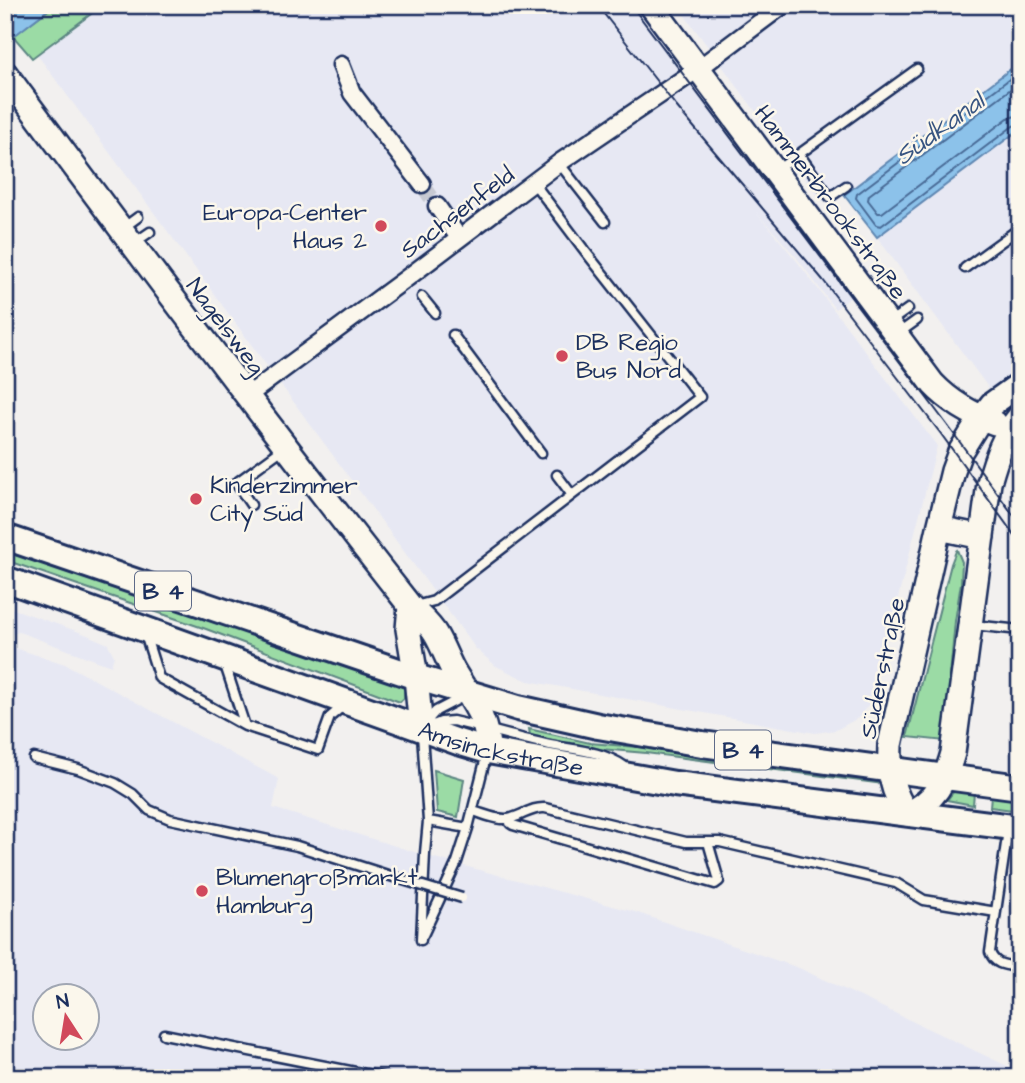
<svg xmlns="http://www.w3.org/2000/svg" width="1025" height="1083" font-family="'Architects Daughter',sans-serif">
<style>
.built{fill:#e7e8f3;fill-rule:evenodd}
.green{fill:#9bdba5;stroke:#5b8582;stroke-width:2}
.water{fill:#8cc2ea;stroke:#5f87b2;stroke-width:2}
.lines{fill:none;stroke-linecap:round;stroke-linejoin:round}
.shore{stroke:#486a96;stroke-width:2}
.street-tunnel{stroke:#c7c9d2;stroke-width:16;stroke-dasharray:16 8;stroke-linecap:butt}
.lane-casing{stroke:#1b2f5e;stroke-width:13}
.street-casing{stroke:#1b2f5e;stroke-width:21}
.secondary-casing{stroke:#1b2f5e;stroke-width:28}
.primary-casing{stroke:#1b2f5e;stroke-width:30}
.lane{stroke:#fbf7ec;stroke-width:8}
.street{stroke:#fbf7ec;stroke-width:16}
.secondary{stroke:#fbf7ec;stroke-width:23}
.primary{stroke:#fbf7ec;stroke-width:24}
.tram{stroke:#1b2f5e;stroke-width:2}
.lane-bridge-casing{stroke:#1b2f5e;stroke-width:13;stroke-linecap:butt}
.lane-bridge{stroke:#fbf7ec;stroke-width:8}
.poi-dot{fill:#d1495b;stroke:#fbf7ec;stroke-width:2.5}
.labels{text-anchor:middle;stroke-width:5;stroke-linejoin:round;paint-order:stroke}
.shield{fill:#fbf7ec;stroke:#5e6b89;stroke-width:2}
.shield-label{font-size:23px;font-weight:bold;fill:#1b2f5e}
.street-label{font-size:24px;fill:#1b2f5e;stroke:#fbf7ec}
.poi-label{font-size:24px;fill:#1b2f5e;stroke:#fbf7ec;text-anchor:start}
.water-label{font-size:26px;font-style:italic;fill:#375481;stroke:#fbf7ec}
</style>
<rect width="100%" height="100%" fill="#f2f0ef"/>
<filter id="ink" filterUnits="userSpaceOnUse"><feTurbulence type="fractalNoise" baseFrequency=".0143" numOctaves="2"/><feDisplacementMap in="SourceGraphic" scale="14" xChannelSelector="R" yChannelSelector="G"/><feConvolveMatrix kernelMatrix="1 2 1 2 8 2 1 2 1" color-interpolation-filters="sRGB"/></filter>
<g filter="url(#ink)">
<!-- built -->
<path class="built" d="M102,5H640L855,294L835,309L797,258L755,211L796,260L937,446L872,700L858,718L836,730L815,733L528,681L496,666L476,649L36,53Z
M677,5H1020V62L844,195L822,201Z
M1020,129V410L996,398L877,237Z
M5,606L85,634L108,644L114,656L111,666L19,632L5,636Z
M5,645L65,664L279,779L273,808L424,855L635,912L799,968L1020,1072V1078H5ZM46,996H88V1038H46Z"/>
<!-- green -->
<path class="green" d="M55,5H103L32,58L13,36Z
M5,549L400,683L404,686V698L400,702L392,699L206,629L5,560Z
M957,550L962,562L961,583L955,621L950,676L951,705L945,741L907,737L951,564L956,551Z
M529,729L590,743L661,749L883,779L884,784L646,753L589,748L530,735Z
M434,770L464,779L458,817L437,812Z
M955,790L974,792L973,805L947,800Z
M991,795L1020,799V811L990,807Z"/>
<!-- water -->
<path class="water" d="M5,5H54L5,43Z
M1020,62V129L877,237L844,195Z"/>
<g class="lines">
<!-- shore -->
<path class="shore" d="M1020,71L857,194L856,198L876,225L881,226L1013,126L1020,124
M1020,82L869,195L868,200L878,213H882L1008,118L1020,115"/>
<!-- street-tunnel -->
<path class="street-tunnel" d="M422,184L437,206"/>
<defs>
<path id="lane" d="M799,154L830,197L846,186
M559,163L605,222
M777,170L917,69
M123,228L138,217
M134,243L150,232
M965,268L1020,228
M422,297L435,313
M891,321L908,309
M899,333L917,320
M453,335L541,453
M557,475L572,495
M251,505L236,483L284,448
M415,606L434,601L700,397L585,251L533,182
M973,625L1020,630
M145,634L159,678L245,726L318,750L330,717L343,706
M224,662L245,726
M426,722L436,711L461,698
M431,726L441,722L453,721C485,728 517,738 550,745C576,750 602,751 624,766
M34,758L78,769L115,783L133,794L149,810L170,819L297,846L400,879
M473,811C484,814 500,822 512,818C524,815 532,807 545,808L686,842H720L896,883L924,900L996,912
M510,819V823L513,825L715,884L719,881L718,877L708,842
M428,821L468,828
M1008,830L990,952C995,966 1007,965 1020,967
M423,935L457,862L468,828L487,753
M421,940L425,853L428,821L422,734
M164,1034L386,1078"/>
<path id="street" d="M341,65L352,93L422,184
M437,206L459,238
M247,396L407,278L559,163L698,69L783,5"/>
<path id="secondary" d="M651,5L933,384C951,403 971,414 995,423
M5,73C138,253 272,431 410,606C419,616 430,624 436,635C443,647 447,659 453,670C469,698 488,716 488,751
M1020,384L992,404L981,418L960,452L953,471L939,528L890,745C889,773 891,790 907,814C935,801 945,782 953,753L989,483C996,458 1003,436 1020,416
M939,528L982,537
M410,606L408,629L416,677L421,729"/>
<g id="primary">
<path d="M5,537L416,677L518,708L598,726L702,744L1020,787"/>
<path id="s1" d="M5,579L458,742L488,751L675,784L1020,828"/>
</g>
</defs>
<!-- lane casing -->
<use href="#lane" class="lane-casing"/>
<!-- street casing -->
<use href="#street" class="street-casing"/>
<!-- secondary casing -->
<use href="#secondary" class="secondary-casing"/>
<!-- primary casing -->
<use href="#primary" class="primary-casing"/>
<!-- lane -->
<use href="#lane" class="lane"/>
<!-- street -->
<use href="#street" class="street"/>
<!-- secondary -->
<use href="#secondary" class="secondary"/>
<!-- primary -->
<use href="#primary" class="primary"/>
<!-- tram -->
<path class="tram" d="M597,5L676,106L823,280L941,434L1020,543
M631,5L948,426L1020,524"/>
<defs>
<path id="lane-bridge" d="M400,879L462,898"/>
</defs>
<!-- lane-bridge casing -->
<use href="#lane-bridge" class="lane-bridge-casing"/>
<!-- lane-bridge -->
<use href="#lane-bridge" class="lane-bridge"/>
</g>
</g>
<!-- markers -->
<g class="poi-dot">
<circle cx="381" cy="226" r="7"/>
<circle cx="562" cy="356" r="7"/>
<circle cx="196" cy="499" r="7"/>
<circle cx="202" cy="891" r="7"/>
</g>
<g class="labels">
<!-- shield labels -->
<g class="shield">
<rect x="135" y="571.5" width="56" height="39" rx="5"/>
<rect x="715" y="730.5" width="56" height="39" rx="5"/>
</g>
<g class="shield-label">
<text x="163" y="599">B 4</text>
<text x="743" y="758">B 4</text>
</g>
<!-- street labels -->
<g class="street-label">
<text transform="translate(831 202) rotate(53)" y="8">Hammerbrookstraße</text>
<text transform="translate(457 212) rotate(-37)" y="8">Sachsenfeld</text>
<text transform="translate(226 326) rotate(53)" y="8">Nagelsweg</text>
<text transform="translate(882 668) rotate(-78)" y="8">Süderstraße</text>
<text dy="8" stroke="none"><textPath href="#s1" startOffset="525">Amsinckstraße</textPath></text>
</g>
<!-- poi labels -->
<g class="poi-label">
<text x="367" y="220" text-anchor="end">Europa-Center<tspan x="367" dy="28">Haus 2</tspan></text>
<text x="576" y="350">DB Regio<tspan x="576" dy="28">Bus Nord</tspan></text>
<text x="210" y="493">Kinderzimmer<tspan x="210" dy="28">City Süd</tspan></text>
<text x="216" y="885">Blumengroßmarkt<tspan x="216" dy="28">Hamburg</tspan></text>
</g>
<!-- water labels -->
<g class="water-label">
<text transform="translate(939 128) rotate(-36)" y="9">Südkanal</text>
</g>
</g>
<!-- margin -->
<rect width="1025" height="1083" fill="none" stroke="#fbf7ec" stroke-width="28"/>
<rect x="14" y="14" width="997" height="1055" fill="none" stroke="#1b2f5e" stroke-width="2.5" filter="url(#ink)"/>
<!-- north arrow -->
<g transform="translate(66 1017) rotate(348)"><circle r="33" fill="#fbf7ec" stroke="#a1a7b3" stroke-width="2"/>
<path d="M0-5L12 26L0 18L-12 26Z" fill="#d1495b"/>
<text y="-10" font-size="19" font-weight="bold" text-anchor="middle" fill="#1b2f5e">N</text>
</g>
</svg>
